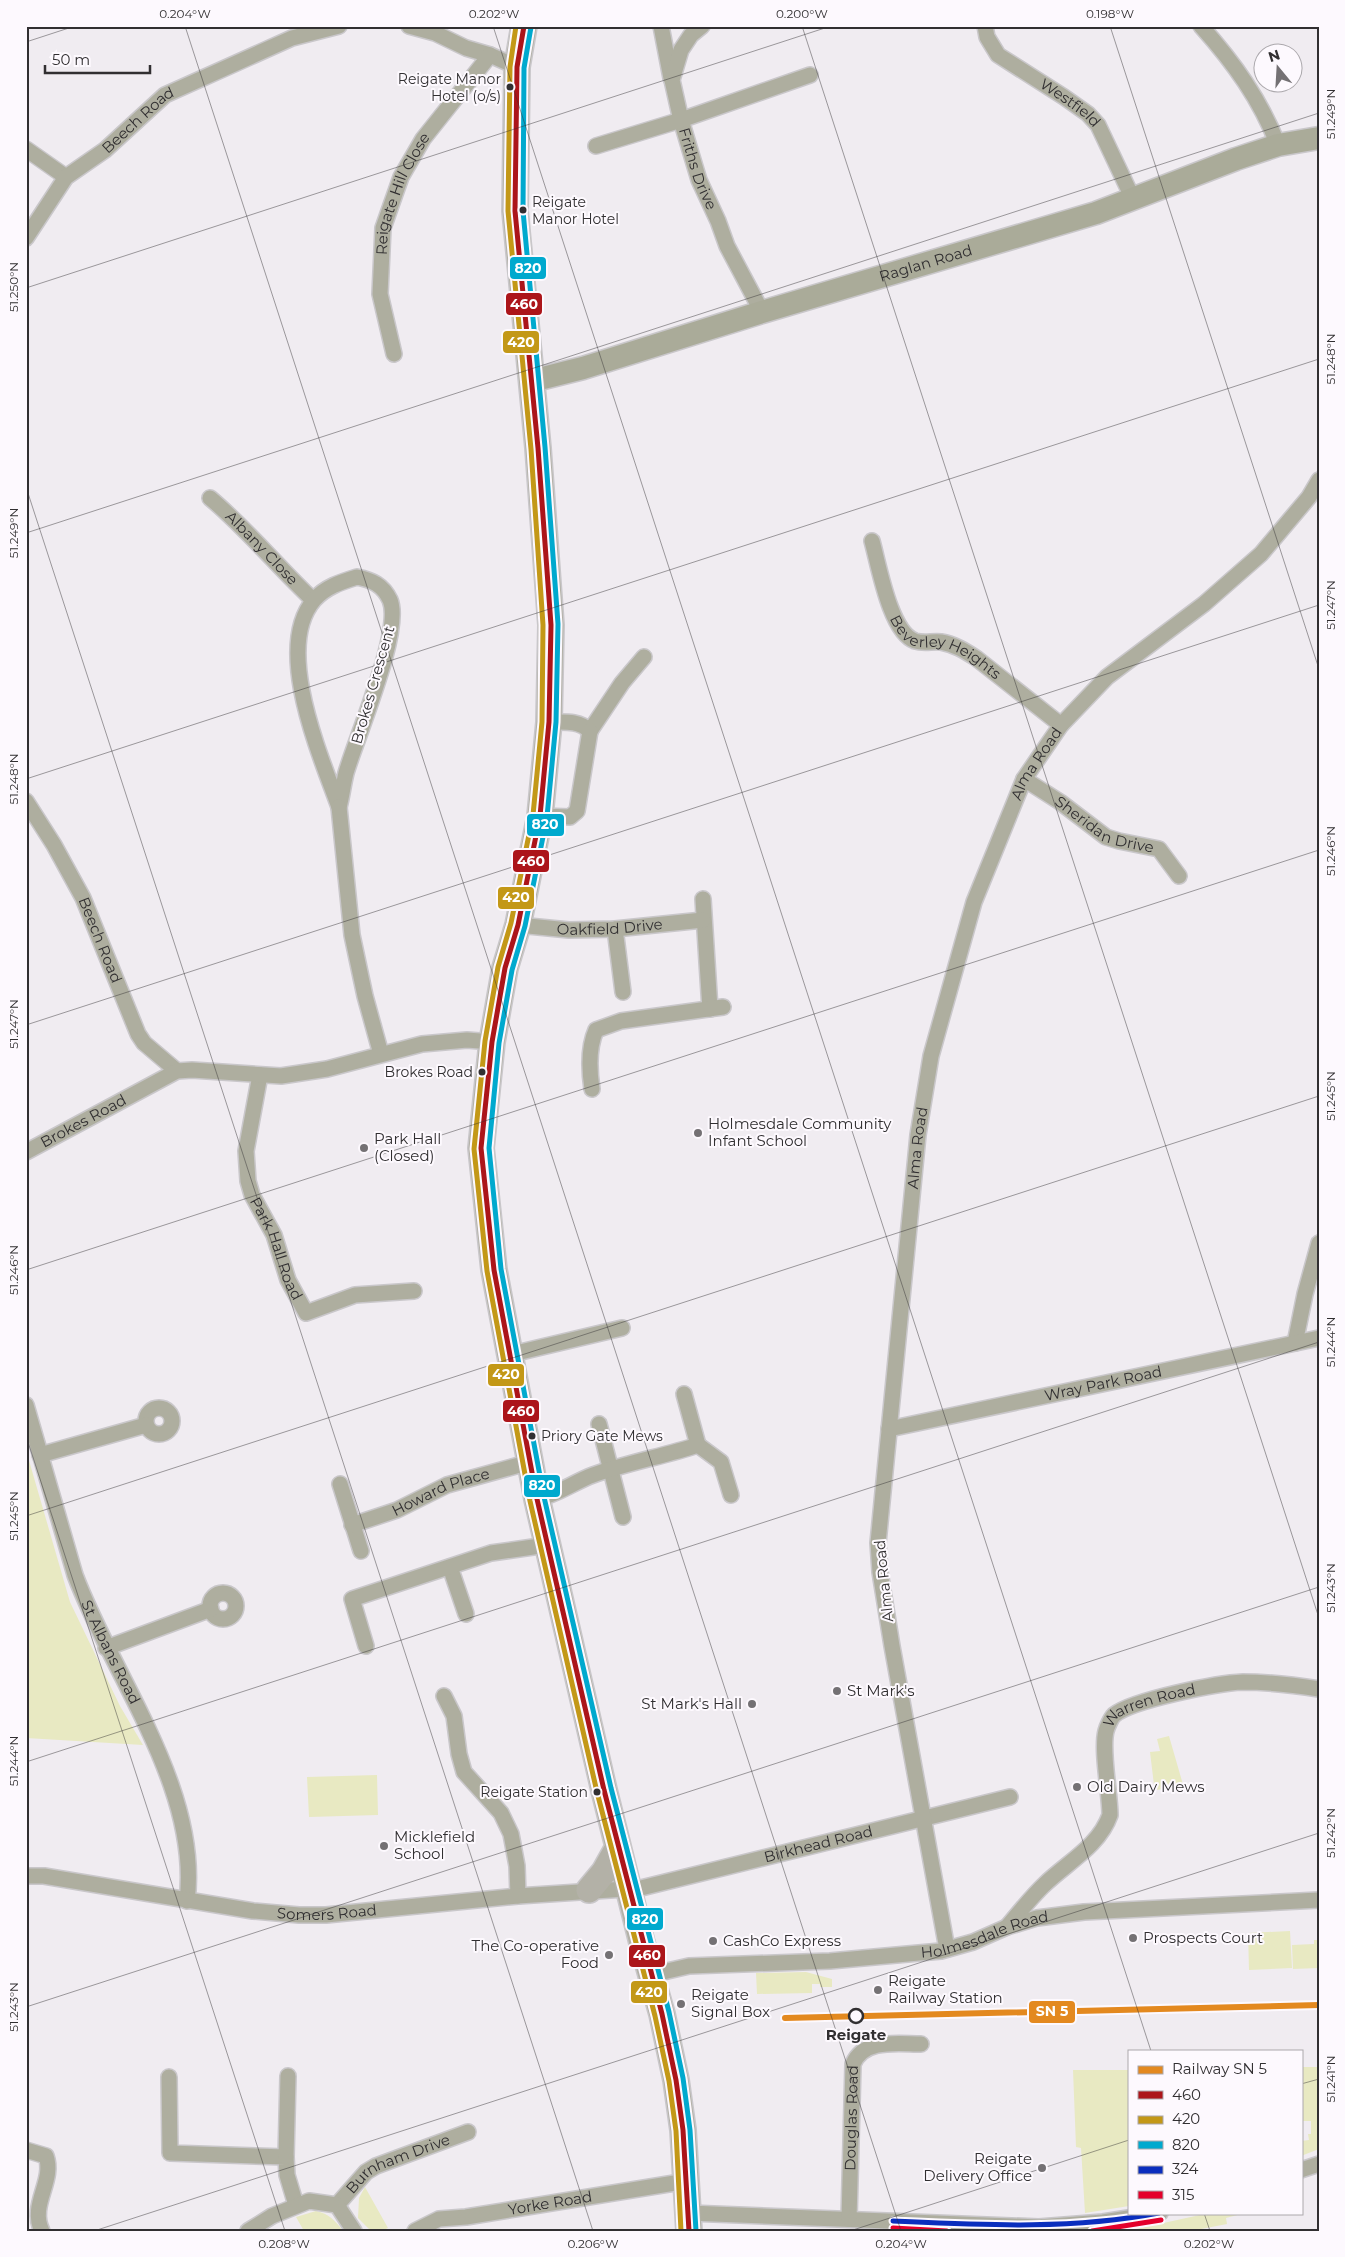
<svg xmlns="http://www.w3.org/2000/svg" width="1345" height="2257" font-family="Montserrat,sans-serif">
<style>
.green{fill:#e8e9c2}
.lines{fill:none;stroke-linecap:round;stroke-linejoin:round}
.street-casing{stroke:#c9c7ca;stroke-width:18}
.secondary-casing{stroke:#c9c7ca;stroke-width:25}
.primary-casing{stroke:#c9c7ca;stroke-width:28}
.street{stroke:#aeae9f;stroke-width:15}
.secondary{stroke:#aaab99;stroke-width:22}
.primary{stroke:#b3b1a7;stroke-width:25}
.bus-1-casing{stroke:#fdf9fe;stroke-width:9}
.bus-2-casing{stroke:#fdf9fe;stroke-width:9}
.bus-3-casing{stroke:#fdf9fe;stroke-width:9}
.bus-4-casing{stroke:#fdf9fe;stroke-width:9}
.bus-5-casing{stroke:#fdf9fe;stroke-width:9}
.bus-1{stroke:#ac151a;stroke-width:5}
.bus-2{stroke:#c39817;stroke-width:5}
.bus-3{stroke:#00a9ce;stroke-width:5}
.bus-4{stroke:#0a2ebe;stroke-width:5}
.bus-5{stroke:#e4002b;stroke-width:5}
.rail-1-casing{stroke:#fdf9fe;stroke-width:10}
.rail-1{stroke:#e3891f;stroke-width:6}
.ticks{fill:none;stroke:#312f31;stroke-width:1;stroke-opacity:0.45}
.bus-dot{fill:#312f31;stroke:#fdf9fe;stroke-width:2}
.poi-dot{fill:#747174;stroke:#fdf9fe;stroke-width:2}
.stop-dot{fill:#fdf9fe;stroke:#312f31;stroke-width:2.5}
.labels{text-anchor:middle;stroke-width:4;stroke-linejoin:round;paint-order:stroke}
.bus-label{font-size:14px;fill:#312f31;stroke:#fdf9fe;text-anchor:end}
.street-label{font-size:15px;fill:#312f31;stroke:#fdf9fe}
.poi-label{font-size:15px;fill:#312f31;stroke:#fdf9fe;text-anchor:start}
.stop-label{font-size:15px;font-weight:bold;fill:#312f31;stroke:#fdf9fe}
.line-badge{stroke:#fdf9fe;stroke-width:2}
.badge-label{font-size:14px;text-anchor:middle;font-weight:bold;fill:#fff}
.neatline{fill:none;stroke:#312f31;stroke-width:2}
.ticks-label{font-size:12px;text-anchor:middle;fill:#312f31}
</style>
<rect width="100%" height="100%" fill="#f0ecf1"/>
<!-- green -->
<path class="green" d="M26,1457H28L70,1602L120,1706L143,1745L26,1738Z
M1169,1736L1184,1788L1152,1790L1151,1785H1154L1150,1752L1160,1751L1157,1739Z
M377,1775L378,1815L309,1817L307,1777Z
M1290,1931L1292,1968L1249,1970L1248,1933Z
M1314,1940H1319V1968L1293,1969L1292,1945L1314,1944Z
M806,1972L832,1979V1987H820V1984H812V1993L757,1994L756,1973Z
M1301,2067H1319V2149L1301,2156V2141L1309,2140L1308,2134H1311V2121H1301Z
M1073,2070H1129V2206L1085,2213L1081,2148L1076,2147Z
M365,2187L388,2228L381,2231H371L358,2218L359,2198Z
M316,2211C329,2214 335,2220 343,2231H304L296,2217Z
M1209,2213H1245L1226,2218L1227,2224L1191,2231H1127Z"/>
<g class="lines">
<defs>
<g id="street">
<path d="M409,26L435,33L466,48L490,55L517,67"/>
<path d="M661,26L671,78"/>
<path id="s1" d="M702,26L691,35L681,50L672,80L681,120L699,180L718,221L727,246L762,312"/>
<path id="s2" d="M985,26L987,37L998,55L1064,97L1088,114L1098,125L1133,199"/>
<path d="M1201,26C1234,63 1260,99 1278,145"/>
<path d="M596,146L681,120L810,75"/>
<path d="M26,149L66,177"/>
<path id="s3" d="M26,238L66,177L105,150L165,95L292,38L339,26"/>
<path id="s4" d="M394,354L380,294L383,228L401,177L423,139L490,55"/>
<path id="s5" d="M210,498C247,529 278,567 313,600"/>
<path id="s6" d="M872,541C879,566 890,632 915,641C924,644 932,641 941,642C954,644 965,651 976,658L1061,725"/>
<path d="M357,577C372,580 383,585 390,600C403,630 356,738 346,773C343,785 342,796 339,807C321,757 273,648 314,600C325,587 341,582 357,577Z"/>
<path d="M549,722C564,722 579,720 590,731L622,683L644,657"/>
<path id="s7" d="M1024,779L1060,802L1106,837L1119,841L1159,849L1179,876"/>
<path id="s8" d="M26,801L54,845L83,898L138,1034L144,1043L177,1071"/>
<path d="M339,807L352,935L365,996L381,1054"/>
<path d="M540,816L570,817L577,811L590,731"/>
<path d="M703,899L710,1009"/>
<path id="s9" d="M518,925L569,930L615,929L703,920"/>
<path d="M615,929L623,992"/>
<path id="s10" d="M260,1075L246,1151L248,1181L252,1195L274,1235L288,1280L306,1313L355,1295L414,1291"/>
<path d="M592,1089C589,1069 588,1048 596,1030L621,1021L723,1007"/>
<path id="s11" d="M26,1152L177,1071L192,1070L281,1076L327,1069L422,1044L467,1040L492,1042"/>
<path d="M1295,1343L1305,1294L1319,1243"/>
<path d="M508,1355L622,1328"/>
<path id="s12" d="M26,1405L75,1575C113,1677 201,1789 187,1901"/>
<circle cx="159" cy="1421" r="13"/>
<path d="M599,1424L623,1517"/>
<path id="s13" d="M889,1429L1319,1338"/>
<path d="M698,1445L721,1462L731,1495"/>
<path d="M40,1455L146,1425"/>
<path d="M340,1484L361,1551"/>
<path d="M537,1499C557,1495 574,1482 593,1475C627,1463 664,1456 698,1445L684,1394"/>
<path id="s14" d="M352,1525L397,1510L447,1485L530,1462"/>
<path d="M450,1567L466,1614"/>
<circle cx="223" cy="1606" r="13"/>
<path d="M366,1646L352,1599L491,1553L547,1545"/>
<path d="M106,1648L211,1609"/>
<path d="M444,1696L454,1716L459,1754L464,1772L501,1813L511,1834L517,1866L518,1896"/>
<path id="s15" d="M26,1876H44L253,1911L299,1915H326L518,1896L641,1888L1010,1797"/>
<path id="s16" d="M1007,1927C1019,1913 1031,1897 1045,1884C1068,1862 1099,1846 1110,1815C1110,1794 1101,1750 1106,1731C1107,1727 1111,1718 1114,1715C1132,1700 1218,1683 1243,1682C1269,1682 1293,1685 1319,1689"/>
<path id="s17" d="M947,1949L892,1646L880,1572L878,1543L918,1135L931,1056L974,902L1024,779L1061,725L1107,677L1204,604L1261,554L1309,497L1319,480"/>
<path id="s18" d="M650,1975L689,1966L830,1961L941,1951L973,1942L1007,1927L1037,1918L1084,1912L1319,1900"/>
<path d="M169,2077L170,2153L286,2157L287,2175L296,2205"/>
<path d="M26,2150L46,2156C55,2181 29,2205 42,2231"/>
<path d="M286,2157L288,2076"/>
<path d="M1301,2170L1319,2164"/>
<path id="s19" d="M337,2205L366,2172L376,2166L468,2132"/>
<path d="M689,2213L1039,2227L1103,2222L1160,2213"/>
<path id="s20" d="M849,2219L853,2064C864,2038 898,2044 921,2044"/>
<path d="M248,2231L272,2216L309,2201L337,2205L354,2231"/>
<path id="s21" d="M415,2231L439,2219L466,2217L687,2181"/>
</g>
<g id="secondary">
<path id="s22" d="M531,381L583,368L762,312L1096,213L1236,159L1278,145L1319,138"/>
</g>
<path id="primary" d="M524,26L517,67L515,211L538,448L551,625L549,722L540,816L518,925L505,968L492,1042L481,1148L494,1270L537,1499L604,1790L642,1943L662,2014L676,2080L683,2130L689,2231
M589,1890L604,1872L618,1847"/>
</defs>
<!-- street casing -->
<use href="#street" class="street-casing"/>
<!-- secondary casing -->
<use href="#secondary" class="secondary-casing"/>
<!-- primary casing -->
<use href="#primary" class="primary-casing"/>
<!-- street -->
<use href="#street" class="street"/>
<!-- secondary -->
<use href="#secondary" class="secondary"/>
<!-- primary -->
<use href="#primary" class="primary"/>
<defs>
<path id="bus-1" d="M524,26L517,67L515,211L538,448L551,625L549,722L540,816L518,925L505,968L492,1042L481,1148L494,1270L537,1499L604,1790L662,2014L676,2080L683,2130L689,2231"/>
<path id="bus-2" d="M516,26L510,67L508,211L531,449L543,625L542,722L533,815L511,923L498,967L485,1041L474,1149L487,1271L530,1501L597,1792L655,2016L669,2081L676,2131L681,2231"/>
<path id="bus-3" d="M531,27L524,68L523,211L545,447L558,624L556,722L547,817L525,926L512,970L499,1043L489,1148L501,1269L544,1497L611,1788L669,2012L683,2078L690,2130L696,2231"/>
<path id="bus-4" d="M893,2221C982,2225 1070,2230 1159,2213"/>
<path id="bus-5" d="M893,2228L947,2231
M1092,2231L1161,2220"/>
</defs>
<!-- bus-1 casing -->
<use href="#bus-1" class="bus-1-casing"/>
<!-- bus-2 casing -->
<use href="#bus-2" class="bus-2-casing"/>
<!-- bus-3 casing -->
<use href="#bus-3" class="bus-3-casing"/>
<!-- bus-4 casing -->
<use href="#bus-4" class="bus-4-casing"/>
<!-- bus-5 casing -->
<use href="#bus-5" class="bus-5-casing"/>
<!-- bus-1 -->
<use href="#bus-1" class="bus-1"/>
<!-- bus-2 -->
<use href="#bus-2" class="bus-2"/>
<!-- bus-3 -->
<use href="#bus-3" class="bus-3"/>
<!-- bus-4 -->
<use href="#bus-4" class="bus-4"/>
<!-- bus-5 -->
<use href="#bus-5" class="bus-5"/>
<defs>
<path id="rail-1" d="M785,2018L1319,2005"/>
</defs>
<!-- rail-1 casing -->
<use href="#rail-1" class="rail-1-casing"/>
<!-- rail-1 -->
<use href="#rail-1" class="rail-1"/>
</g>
<!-- ticks -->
<path class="ticks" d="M185,26L901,2231M493,26L1151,2051M802,26L1319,1618M1110,26L1319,669M26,42L75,26M26,288L831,26M26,487L593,2231M26,533L1319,113M26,779L1319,359M26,1025L1319,605M26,1270L1319,850M26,1436L285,2231M26,1516L1319,1096M26,1762L1319,1342M26,2007L1319,1587M1301,2084L1319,2079M1204,2213L1210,2231M94,2231L1319,1833M850,2231L1129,2140"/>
<!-- markers -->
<g class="bus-dot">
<circle cx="510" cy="87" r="4.5"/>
<circle cx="523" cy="210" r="4.5"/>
<circle cx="482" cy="1072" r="4.5"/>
<circle cx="532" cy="1436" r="4.5"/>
<circle cx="597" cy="1792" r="4.5"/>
</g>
<g class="poi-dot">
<circle cx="698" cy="1133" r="5"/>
<circle cx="364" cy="1148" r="5"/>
<circle cx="837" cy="1691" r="5"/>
<circle cx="752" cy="1704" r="5"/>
<circle cx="1077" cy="1787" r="5"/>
<circle cx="384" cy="1846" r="5"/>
<circle cx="1133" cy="1938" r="5"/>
<circle cx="713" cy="1941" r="5"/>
<circle cx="609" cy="1955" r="5"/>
<circle cx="878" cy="1990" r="5"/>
<circle cx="681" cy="2004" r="5"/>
<circle cx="1042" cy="2168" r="5"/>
</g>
<circle class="stop-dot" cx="856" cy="2016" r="7"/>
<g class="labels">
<!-- bus labels -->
<g class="bus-label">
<text x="501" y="84">Reigate Manor<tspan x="501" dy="17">Hotel (o/s)</tspan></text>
<text x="532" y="207" text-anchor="start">Reigate<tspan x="532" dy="17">Manor Hotel</tspan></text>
<text x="473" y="1077">Brokes Road</text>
<text x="541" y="1441" text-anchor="start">Priory Gate Mews</text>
<text x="588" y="1797">Reigate Station</text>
</g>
<!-- street labels -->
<g class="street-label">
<text dy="5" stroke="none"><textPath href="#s2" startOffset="119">Westfield</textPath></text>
<text dy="5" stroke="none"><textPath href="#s3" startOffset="165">Beech Road</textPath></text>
<text dy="5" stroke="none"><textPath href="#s1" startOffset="156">Friths Drive</textPath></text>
<text dy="5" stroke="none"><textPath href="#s4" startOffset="166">Reigate Hill Close</textPath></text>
<text dy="5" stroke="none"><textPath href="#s22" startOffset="412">Raglan Road</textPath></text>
<text dy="5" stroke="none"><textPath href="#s5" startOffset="72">Albany Close</textPath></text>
<text dy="5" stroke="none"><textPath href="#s6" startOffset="142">Beverley Heights</textPath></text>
<text transform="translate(373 685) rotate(-74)" y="5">Brokes Crescent</text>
<text dy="5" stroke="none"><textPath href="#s17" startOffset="1214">Alma Road</textPath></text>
<text dy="5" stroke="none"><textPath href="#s7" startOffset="94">Sheridan Drive</textPath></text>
<text dy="5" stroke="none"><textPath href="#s9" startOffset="92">Oakfield Drive</textPath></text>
<text dy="5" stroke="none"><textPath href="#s8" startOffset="158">Beech Road</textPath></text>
<text dy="5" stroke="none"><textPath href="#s11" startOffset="65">Brokes Road</textPath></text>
<text dy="5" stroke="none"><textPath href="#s17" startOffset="809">Alma Road</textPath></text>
<text dy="5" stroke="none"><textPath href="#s10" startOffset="181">Park Hall Road</textPath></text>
<text dy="5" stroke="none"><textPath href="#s13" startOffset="219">Wray Park Road</textPath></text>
<text dy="5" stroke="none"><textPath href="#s14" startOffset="95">Howard Place</textPath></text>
<text transform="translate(884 1581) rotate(-96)" y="5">Alma Road</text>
<text dy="5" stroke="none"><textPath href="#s12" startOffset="262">St Albans Road</textPath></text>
<text dy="5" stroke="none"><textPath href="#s16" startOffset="292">Warren Road</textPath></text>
<text dy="5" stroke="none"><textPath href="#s15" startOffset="802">Birkhead Road</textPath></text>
<text dy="5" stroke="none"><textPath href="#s15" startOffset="304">Somers Road</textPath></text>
<text dy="5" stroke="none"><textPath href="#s18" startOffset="339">Holmesdale Road</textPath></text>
<text dy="5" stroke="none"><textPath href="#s20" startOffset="101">Douglas Road</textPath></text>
<text dy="5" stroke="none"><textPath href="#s19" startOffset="76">Burnham Drive</textPath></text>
<text dy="5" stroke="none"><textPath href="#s21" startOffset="139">Yorke Road</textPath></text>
</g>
<!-- poi labels -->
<g class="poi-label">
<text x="708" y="1129">Holmesdale Community<tspan x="708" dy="17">Infant School</tspan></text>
<text x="374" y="1144">Park Hall<tspan x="374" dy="17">(Closed)</tspan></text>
<text x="847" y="1696">St Mark's</text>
<text x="742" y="1709" text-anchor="end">St Mark's Hall</text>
<text x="1087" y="1792">Old Dairy Mews</text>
<text x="394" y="1842">Micklefield<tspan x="394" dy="17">School</tspan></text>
<text x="1143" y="1943">Prospects Court</text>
<text x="723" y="1946">CashCo Express</text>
<text x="599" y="1951" text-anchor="end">The Co-operative<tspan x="599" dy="17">Food</tspan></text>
<text x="888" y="1986">Reigate<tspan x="888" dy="17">Railway Station</tspan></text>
<text x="691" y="2000">Reigate<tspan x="691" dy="17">Signal Box</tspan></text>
<text x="1032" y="2164" text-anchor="end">Reigate<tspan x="1032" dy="17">Delivery Office</tspan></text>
</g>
<!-- stop labels -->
<g class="stop-label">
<text x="856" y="2040">Reigate</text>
</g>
</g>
<g class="line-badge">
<rect x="509" y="256" width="38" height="24" rx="5" fill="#00a9ce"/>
<rect x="505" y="292" width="38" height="24" rx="5" fill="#ac151a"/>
<rect x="502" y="330" width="38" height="24" rx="5" fill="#c39817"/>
<rect x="526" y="813" width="39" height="24" rx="5" fill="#00a9ce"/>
<rect x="512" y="849" width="38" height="24" rx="5" fill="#ac151a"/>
<rect x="497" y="886" width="38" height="24" rx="5" fill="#c39817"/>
<rect x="487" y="1363" width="38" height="24" rx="5" fill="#c39817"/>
<rect x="502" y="1399" width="38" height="24" rx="5" fill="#ac151a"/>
<rect x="523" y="1474" width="38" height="24" rx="5" fill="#00a9ce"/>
<rect x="626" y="1907" width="38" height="24" rx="5" fill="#00a9ce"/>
<rect x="628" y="1944" width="38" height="24" rx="5" fill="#ac151a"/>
<rect x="630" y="1980" width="38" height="24" rx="5" fill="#c39817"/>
<rect x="1028" y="2000" width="48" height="24" rx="5" fill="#e3891f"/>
</g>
<g class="badge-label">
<text x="528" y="273">820</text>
<text x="524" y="309">460</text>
<text x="521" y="347">420</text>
<text x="545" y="829">820</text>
<text x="531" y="866">460</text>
<text x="516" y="902">420</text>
<text x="506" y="1379">420</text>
<text x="521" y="1416">460</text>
<text x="542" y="1490">820</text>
<text x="645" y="1924">820</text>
<text x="647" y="1960">460</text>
<text x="649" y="1997">420</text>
<text x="1052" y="2016">SN 5</text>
</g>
<!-- border -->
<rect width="1345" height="2257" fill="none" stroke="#fdf9fe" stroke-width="55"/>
<!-- legend -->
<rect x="1128" y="2050" width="175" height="165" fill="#fdf9fe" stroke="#aba8ac"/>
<rect x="1138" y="2066" width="25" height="8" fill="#e3891f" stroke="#aba8ac"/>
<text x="1172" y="2074" font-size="15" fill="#312f31">Railway SN 5</text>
<rect x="1138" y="2091" width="25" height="8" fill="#ac151a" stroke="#aba8ac"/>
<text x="1172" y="2100" font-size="15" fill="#312f31">460</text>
<rect x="1138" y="2116" width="25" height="8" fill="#c39817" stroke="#aba8ac"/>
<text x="1172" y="2124" font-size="15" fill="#312f31">420</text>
<rect x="1138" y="2141" width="25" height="8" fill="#00a9ce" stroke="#aba8ac"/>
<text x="1172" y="2150" font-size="15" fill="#312f31">820</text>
<rect x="1138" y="2166" width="25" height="8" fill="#0a2ebe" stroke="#aba8ac"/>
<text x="1172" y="2174" font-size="15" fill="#312f31">324</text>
<rect x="1138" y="2191" width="25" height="8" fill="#e4002b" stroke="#aba8ac"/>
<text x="1172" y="2200" font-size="15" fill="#312f31">315</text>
<!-- north arrow -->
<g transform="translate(1278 68) rotate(342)"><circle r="24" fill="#fdf9fe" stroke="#aba8ac"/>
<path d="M0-4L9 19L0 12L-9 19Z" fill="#747174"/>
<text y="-8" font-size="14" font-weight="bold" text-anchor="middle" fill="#312f31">N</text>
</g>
<!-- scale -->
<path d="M45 65v8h105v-8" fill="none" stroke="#312f31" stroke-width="2.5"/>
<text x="52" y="65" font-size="15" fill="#312f31" stroke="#fdf9fe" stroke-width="4" paint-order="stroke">50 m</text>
<rect x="28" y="28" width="1290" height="2202" class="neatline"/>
<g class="ticks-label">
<text x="185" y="18">0.204°W</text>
<text x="494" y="18">0.202°W</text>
<text x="802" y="18">0.200°W</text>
<text x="1110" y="18">0.198°W</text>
<text transform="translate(1331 114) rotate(-90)" y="4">51.249°N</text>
<text transform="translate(14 287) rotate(-90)" y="4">51.250°N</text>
<text transform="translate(1331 359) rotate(-90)" y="4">51.248°N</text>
<text transform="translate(14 533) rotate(-90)" y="4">51.249°N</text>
<text transform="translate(1331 605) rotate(-90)" y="4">51.247°N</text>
<text transform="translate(14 779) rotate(-90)" y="4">51.248°N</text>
<text transform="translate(1331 851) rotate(-90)" y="4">51.246°N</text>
<text transform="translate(14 1024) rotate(-90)" y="4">51.247°N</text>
<text transform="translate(1331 1096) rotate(-90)" y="4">51.245°N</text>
<text transform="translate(14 1270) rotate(-90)" y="4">51.246°N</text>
<text transform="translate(1331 1342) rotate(-90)" y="4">51.244°N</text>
<text transform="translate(14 1516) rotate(-90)" y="4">51.245°N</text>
<text transform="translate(1331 1588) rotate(-90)" y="4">51.243°N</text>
<text transform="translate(14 1761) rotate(-90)" y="4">51.244°N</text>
<text transform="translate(1331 1833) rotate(-90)" y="4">51.242°N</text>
<text transform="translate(14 2007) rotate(-90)" y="4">51.243°N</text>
<text transform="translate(1331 2079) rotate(-90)" y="4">51.241°N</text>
<text x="284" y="2248">0.208°W</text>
<text x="593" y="2248">0.206°W</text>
<text x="901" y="2248">0.204°W</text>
<text x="1209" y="2248">0.202°W</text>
</g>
</svg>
